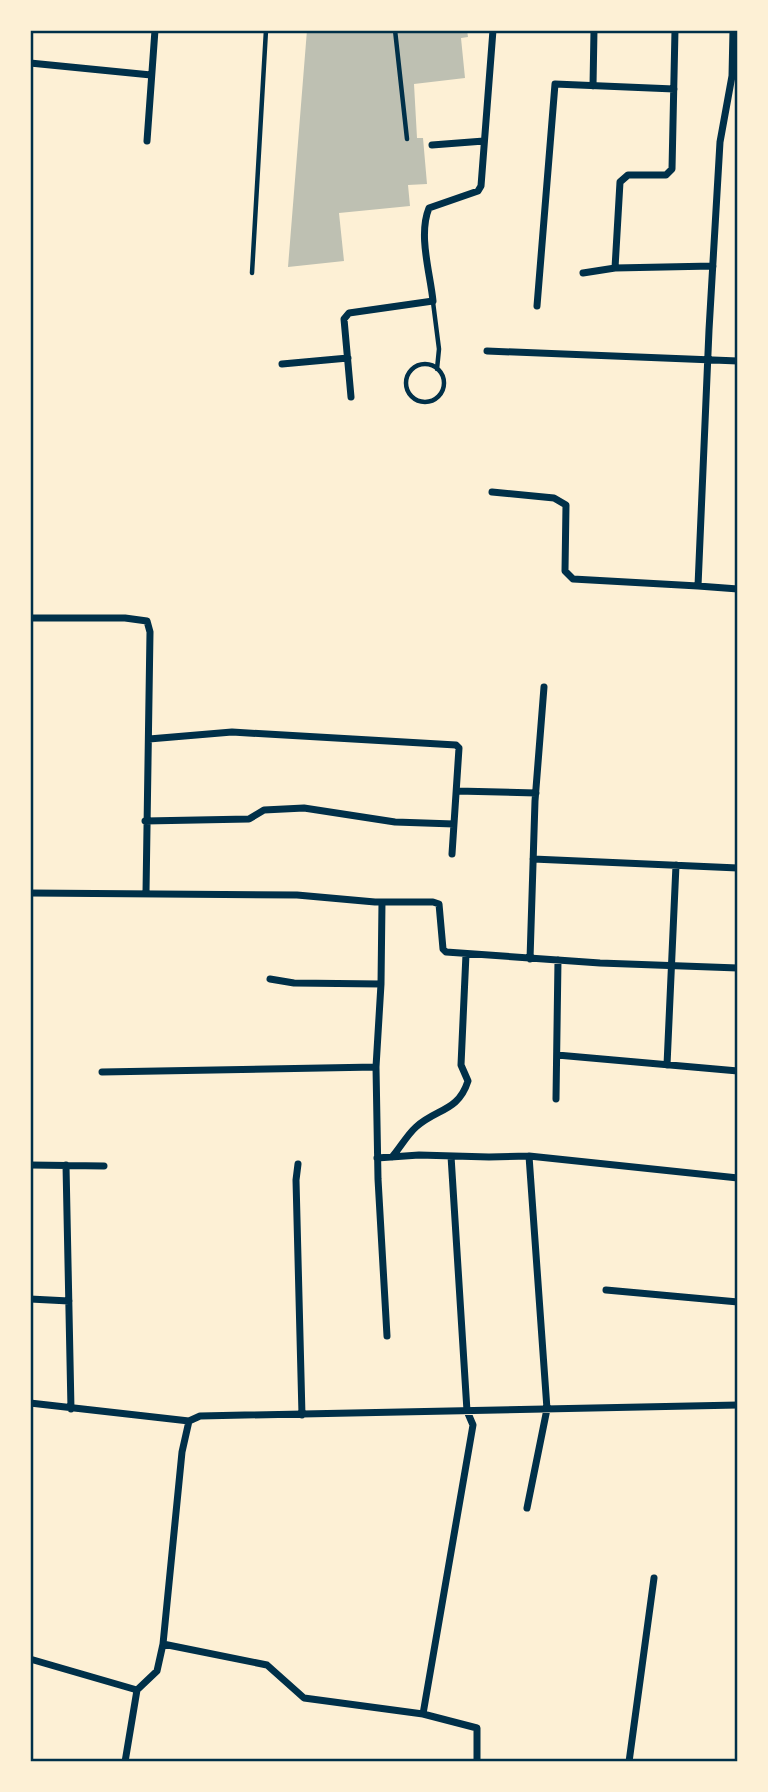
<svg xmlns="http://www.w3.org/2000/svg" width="768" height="1792" font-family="'Titillium Web',sans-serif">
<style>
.building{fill:#bec0b2}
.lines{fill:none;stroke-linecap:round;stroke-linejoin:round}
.service{stroke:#003049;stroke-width:4.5}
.minor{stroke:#003049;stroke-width:7}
.neatline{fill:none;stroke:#003049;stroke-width:2.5}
</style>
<rect width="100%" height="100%" fill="#fdf0d5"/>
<!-- building -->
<path class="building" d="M307,30H467L468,37L461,38L465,78L414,84L417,138H423L427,184L408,185L410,206L339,213L344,261L288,267Z"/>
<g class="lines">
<!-- service -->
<path class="service" d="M395,30L407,139
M252,273L266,30
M433,302L439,349L437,369
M406 383a19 19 0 1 1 38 0a19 19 0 1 1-38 0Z"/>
<!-- minor -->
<path class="minor" d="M733,30L732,76L720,142L709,330L698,586L738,589
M30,63L151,75
M593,86L594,30
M147,141L155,30
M432,145L484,141
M615,268L620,182L628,175H666L672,169L675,30
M583,273L615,268L713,266
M537,306L555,84L674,89
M487,351L738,361
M282,364L348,358
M351,397L344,319L349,313L433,301C430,272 418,235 429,208L478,191L481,186L493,30
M492,492L554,498L566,505L565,571L573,579L698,586
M30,618H125L147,621L150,632L146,893
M149,739L232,732L456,745L459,748L452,854
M457,791L536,793
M145,821L249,819L264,810L304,808L395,822L454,824
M533,859L738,868
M30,893L297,895L375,902H433L439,904L443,949L446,952L600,963L738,968
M530,959L535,801L544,687
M270,979L294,983L381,984
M557,1055L738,1071
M667,1065L676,865
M376,1067L378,1179L387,1336
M102,1072L376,1067L381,984L382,902
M556,1099L558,960
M451,1156L467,1411L473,1425L423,1714L477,1728V1762
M392,1157C400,1148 407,1135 416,1127C437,1108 458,1112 468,1081L461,1065L466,954
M377,1158L419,1155L489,1157L529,1156L738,1178
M298,1164L296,1180L302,1415
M30,1165L104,1166
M66,1165L71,1409
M606,1290L738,1302
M30,1299L69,1301
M30,1403L189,1421
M527,1508L547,1409L529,1156
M163,1644L267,1665L304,1698L423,1714
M30,1659L137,1690
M125,1762L137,1690L157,1671L163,1644L182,1452L189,1421L200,1416L738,1405
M629,1762L654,1578"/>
</g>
<!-- border -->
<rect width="768" height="1792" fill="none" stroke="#fdf0d5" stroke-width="63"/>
<rect x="32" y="32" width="704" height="1728" class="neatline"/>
</svg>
